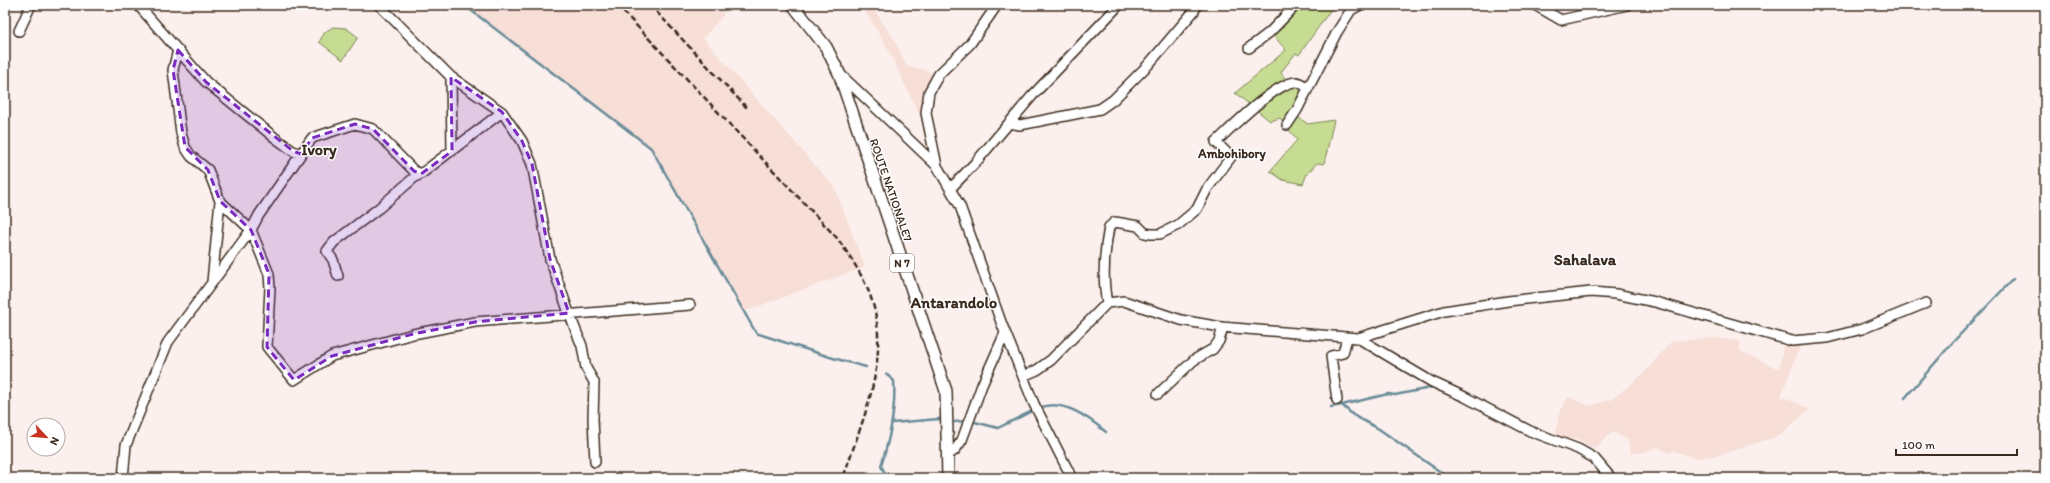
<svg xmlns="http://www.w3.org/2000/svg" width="2050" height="483" font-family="Itim,sans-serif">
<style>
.built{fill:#f7ded7}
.green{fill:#c5dc92;stroke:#808358}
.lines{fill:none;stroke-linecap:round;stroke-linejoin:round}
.stream{stroke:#698b98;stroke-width:2.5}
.minor-casing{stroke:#3b2a1e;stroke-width:12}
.major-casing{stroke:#3b2a1e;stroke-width:14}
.minor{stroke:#fff;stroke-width:9}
.major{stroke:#fff;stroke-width:11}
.rail{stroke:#3b2a1e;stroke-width:2.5;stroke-dasharray:6 3;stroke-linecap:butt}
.marked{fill:#7b2cbf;fill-opacity:0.2;stroke:#7b2cbf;stroke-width:3;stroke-dasharray:8 5;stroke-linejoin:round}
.labels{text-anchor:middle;stroke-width:3;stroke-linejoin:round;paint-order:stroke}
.shield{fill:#fff;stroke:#766a62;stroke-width:1}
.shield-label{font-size:11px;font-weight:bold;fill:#3b2a1e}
.street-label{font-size:12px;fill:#3b2a1e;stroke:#fff}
.neighbourhood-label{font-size:13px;font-weight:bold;fill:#3b2a1e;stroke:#fff}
.district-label{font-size:16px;font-weight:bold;fill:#3b2a1e;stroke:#fff}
</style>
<rect width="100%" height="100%" fill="#fbf0ed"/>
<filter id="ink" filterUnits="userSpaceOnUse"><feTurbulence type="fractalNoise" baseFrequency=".025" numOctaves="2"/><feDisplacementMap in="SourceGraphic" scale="8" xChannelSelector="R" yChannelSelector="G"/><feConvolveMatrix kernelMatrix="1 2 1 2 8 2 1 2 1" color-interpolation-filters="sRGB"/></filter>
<g filter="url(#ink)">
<!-- built -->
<path class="built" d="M464,5H716L724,14L703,38L835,188L865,267L743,312L650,147Z
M861,5H871L895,41L907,67L923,69L933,73L925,97V116L921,118L887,47Z
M1717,338L1740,341V351L1779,369L1784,343L1792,341L1800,346L1781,396L1810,409L1778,436L1719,455L1696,458L1673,451L1669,453L1658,447L1645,452L1631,454L1628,440L1613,432L1594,449L1577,439H1555L1559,414L1568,397L1589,406L1612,399L1642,375L1672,341Z"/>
<!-- green -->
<path class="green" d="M1297,5H1334L1299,55L1296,53L1281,72L1288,84L1312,79L1293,114L1308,124L1334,120L1324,164L1317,163L1307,174L1303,184L1283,180L1270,171L1297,140L1280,118L1270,121L1235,93L1286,50L1271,33Z
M333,27L346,28L358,37L343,60L319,42L325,32Z"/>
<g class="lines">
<!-- stream -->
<path class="stream" d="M464,5L651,148L756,333L833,358L866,367
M886,374L894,381C896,410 890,438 881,466L888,478
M1905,398L1953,342L2013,279
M1342,405L1388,394L1395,395L1430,388
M1331,407L1342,405L1353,415L1379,429L1449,478
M1039,408C1062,398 1088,417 1106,432
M971,421L998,428L1034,410
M955,422L966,421
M892,423L939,419"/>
<defs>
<path id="minor" d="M138,5L206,82L274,137L293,151L301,154
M379,5L451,77L502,112L522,141L532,164L550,259L569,313L582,346L586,368L594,382L593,419L595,462
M1535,5L1561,20L1627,5
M19,31L31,5
M1249,48L1270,32L1296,5
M178,50L173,70L181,133L185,147L191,156L208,170L220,201L212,282
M839,73L937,166L960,206L1001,322L1034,404L1072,478
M451,77L452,151
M1009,123L1020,125L1100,109L1113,100L1148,65L1194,11L1197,5
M1287,125L1297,110L1337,32L1351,10L1360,5
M937,166L926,113L929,92L939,74L970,44L997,5
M951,188L976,162L1032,96L1119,5
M220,201L251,230L269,274L270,288L267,347L294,380L332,356L413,334L475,322L690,305
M338,276L333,260L327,251L334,242L379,208L415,177L421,174L502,112
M1107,303C1102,278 1104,253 1109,227L1115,222L1138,226L1145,233L1151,234H1160L1178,225L1197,209L1207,189L1231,157L1216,142C1231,128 1277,81 1297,82C1301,83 1305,86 1308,88
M1358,338L1432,382L1465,397L1530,431L1578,449L1594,458L1611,478
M1023,376L1037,370L1051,360L1107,303L1124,301L1181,320L1221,327L1358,338L1444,311L1508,301L1591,292L1616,294L1655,302L1792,341L1827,338L1862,329L1926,303
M1158,394L1194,360L1213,349L1219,341L1223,327
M1337,400L1331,356L1343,353L1347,338
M948,455L955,450L962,440L982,385L1005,333
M123,478L126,445L168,342L251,230L259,215L312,138L355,124L373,129L414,171L421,174"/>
<path id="major" d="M793,5L826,47L839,73L946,391L948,478"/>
</defs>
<!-- minor casing -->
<use href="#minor" class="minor-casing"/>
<!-- major casing -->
<use href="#major" class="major-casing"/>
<!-- minor -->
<use href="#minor" class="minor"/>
<!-- major -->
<use href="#major" class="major"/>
<!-- rail -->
<path class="rail" d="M617,5L837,238C852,259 866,280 873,304C890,363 861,423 843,478
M650,5L747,108"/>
</g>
</g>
<!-- marked area -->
<path class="marked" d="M178,50L206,82L293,151L301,154L312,138L355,124L373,129L414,171L421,174L452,151L451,77L502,112L522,141L532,164L550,259L569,313L475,322L413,334L332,356L294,380L267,347L269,274L251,230L220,201L208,170L185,147L173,70Z"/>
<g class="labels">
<!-- shield labels -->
<rect class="shield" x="890" y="254" width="24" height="18" rx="3"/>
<g class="shield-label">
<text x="902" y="267">N 7</text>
</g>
<!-- street labels -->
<g class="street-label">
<text transform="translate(891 190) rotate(71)" y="4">ROUTE NATIONALE7</text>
</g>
<!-- neighbourhood labels -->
<g class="neighbourhood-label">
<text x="1232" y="158">Ambohibory</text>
</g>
<!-- district labels -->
<g class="district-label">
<text x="319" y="155">Ivory</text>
<text x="1585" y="265">Sahalava</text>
<text x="954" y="308">Antarandolo</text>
</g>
</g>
<!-- margin -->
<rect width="2050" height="483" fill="none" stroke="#fff" stroke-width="20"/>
<rect x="10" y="10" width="2030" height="463" fill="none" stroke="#3b2a1e" stroke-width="1.5" filter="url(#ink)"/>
<!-- north arrow -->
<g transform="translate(46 437) rotate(116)"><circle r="19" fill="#ffffff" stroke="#b1aaa5"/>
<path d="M0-3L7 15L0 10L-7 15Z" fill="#c8321e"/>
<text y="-6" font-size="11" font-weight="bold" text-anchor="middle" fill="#3b2a1e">N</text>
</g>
<!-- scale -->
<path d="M1896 449v6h121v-6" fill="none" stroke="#3b2a1e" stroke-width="2"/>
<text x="1902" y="449" font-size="12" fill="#3b2a1e" stroke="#ffffff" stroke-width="3" paint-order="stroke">100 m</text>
</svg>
